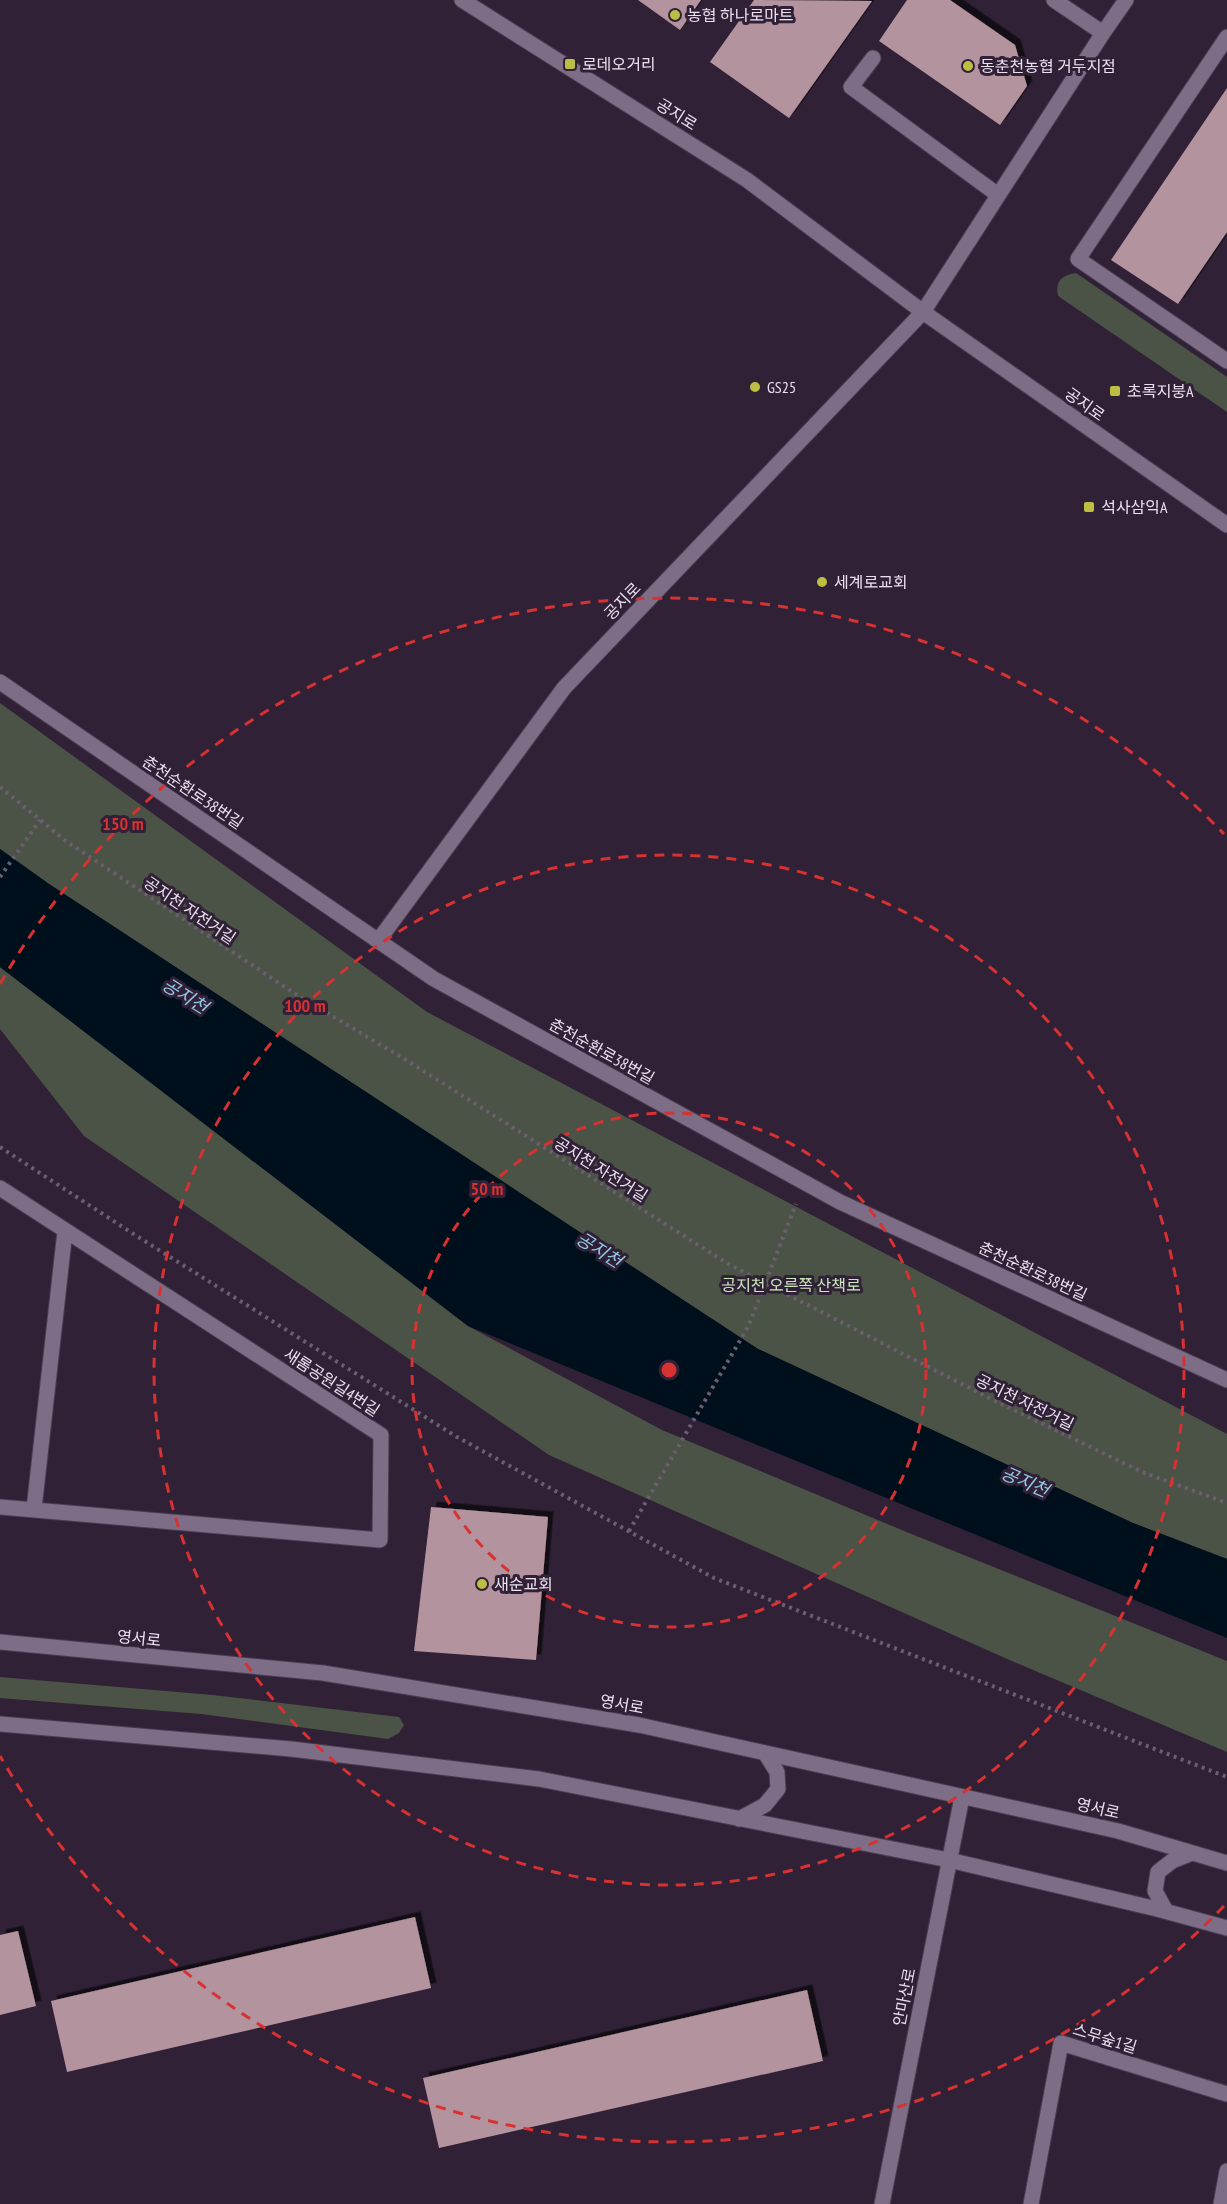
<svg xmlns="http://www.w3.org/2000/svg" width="1227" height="2204" font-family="'PT Sans Narrow','Noto Sans KR',sans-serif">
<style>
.green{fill:#4a5345}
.water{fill:#000f1c}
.building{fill:#b3939d;filter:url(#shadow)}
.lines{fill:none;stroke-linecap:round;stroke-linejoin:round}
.minor-casing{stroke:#4a3d50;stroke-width:17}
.path{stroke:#6b5e71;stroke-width:4;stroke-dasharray:3 4.5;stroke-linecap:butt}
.minor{stroke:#7e6d87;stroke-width:15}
.ring{fill:none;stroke:#d73132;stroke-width:3;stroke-dasharray:10 8}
.poi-dot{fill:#bdbf43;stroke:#302137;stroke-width:2}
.labels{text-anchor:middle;stroke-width:6;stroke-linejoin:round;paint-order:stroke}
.poi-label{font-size:16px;fill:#eae0ee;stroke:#302137;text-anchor:start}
.street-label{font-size:16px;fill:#eae0ee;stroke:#302137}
.park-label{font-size:16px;fill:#c9e9bb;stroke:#302137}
.water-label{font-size:18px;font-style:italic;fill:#93c8e8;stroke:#302137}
.centre{fill:#d73132;stroke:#302137;stroke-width:3}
.ring-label{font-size:18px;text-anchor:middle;font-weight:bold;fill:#d73132;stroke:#302137;stroke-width:6;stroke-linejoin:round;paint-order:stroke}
</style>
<defs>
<filter id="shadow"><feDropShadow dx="5.5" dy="-5.5" stdDeviation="0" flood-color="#0009"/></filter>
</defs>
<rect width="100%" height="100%" fill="#302137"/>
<!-- green -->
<path class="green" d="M1076,273L1227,377V412L1058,296C1055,282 1061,275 1076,273Z
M0,703L427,1012L1227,1434V1559L1133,1523L758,1349L49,884L0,849Z
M0,967L468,1326L662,1430L909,1533L1227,1661V1752L1014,1662L549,1455L84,1136L0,1029Z
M0,1677L213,1695L399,1717L404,1725L399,1733L388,1739L201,1714L0,1698Z"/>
<!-- water -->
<path class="water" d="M0,849L49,884L758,1349L1133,1523L1227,1559V1638L468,1326L0,967Z"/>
<!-- building -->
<path class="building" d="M638,0H701L680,30Z
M754,0L872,1L789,118L710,62Z
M907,0H950L1015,45L1027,86L1000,125L879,41Z
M1227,88V232L1178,304L1111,260Z
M431,1507L548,1517L536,1660L414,1651Z
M415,1917L431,1988L67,2072L51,2001Z
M18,1931L36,2006L0,2015V1935Z
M807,1990L823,2061L439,2148L423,2078Z"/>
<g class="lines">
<defs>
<path id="minor" d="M462,0L747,180L923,312L1227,525
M1054,0L1103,33
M1227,37L1078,259L1227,361
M873,58L851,87L998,195
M0,682L434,979L840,1202L1227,1380
M378,941L564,688L923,312L1103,33L1126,0
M0,1188L381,1435L380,1540L0,1507
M34,1509L65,1231
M0,1642L323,1673L639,1725L1118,1831L1227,1863
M0,1724L291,1749L539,1779L949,1860L1157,1909L1227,1928
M739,1819L765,1805L778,1789L777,1772L765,1753
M1166,1911L1155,1891L1158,1872L1172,1861L1192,1853
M882,2204L962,1797
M1031,2204L1061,2043L1227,2094
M1221,2204L1227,2171"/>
</defs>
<!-- minor casing -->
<use href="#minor" class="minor-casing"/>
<!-- path -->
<path class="path" d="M0,787L66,841L294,993L406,1060L730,1265L987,1397L1142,1472L1227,1503
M0,877L40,820
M0,1147L135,1235L457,1437L714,1578L1227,1777
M629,1531L749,1325L796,1204"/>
<!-- minor -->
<use href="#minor" class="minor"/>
</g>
<!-- distance rings -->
<g class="ring">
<circle cx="669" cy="1370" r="257"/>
<circle cx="669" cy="1370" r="515"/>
<path d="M1224 1906A772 772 0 0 1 0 1756M0 984A772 772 0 0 1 1224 834"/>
</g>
<!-- markers -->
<g class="poi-dot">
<circle cx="675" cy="15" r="6"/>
<rect x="564" y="58" width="12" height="12" rx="3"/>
<circle cx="968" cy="66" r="6"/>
<circle cx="755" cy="387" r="6"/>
<rect x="1109" y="385" width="12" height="12" rx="3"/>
<rect x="1083" y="501" width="12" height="12" rx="3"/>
<circle cx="822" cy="582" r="6"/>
<circle cx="482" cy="1584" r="6"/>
</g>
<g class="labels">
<!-- poi labels -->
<g class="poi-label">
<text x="687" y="21">농협 하나로마트</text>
<text x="582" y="70">로데오거리</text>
<text x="980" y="72">동춘천농협 거두지점</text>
<text x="767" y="393">GS25</text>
<text x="1127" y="397">초록지붕A</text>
<text x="1101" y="513">석사삼익A</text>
<text x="834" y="588">세계로교회</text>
<text x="494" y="1590">새순교회</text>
</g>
<!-- street labels -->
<g class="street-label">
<text transform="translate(677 114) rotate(32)" y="6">공지로</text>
<text transform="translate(1085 404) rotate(35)" y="6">공지로</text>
<text transform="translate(622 601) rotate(-46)" y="6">공지로</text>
<text transform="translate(193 792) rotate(34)" y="6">춘천순환로38번길</text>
<text transform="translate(190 910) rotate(34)" y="6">공지천 자전거길</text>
<text transform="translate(602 1051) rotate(29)" y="6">춘천순환로38번길</text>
<text transform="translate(601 1169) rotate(32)" y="6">공지천 자전거길</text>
<text transform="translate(1033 1271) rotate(25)" y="6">춘천순환로38번길</text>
<text transform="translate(332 1382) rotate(33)" y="6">새롬공원길4번길</text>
<text transform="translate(1025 1402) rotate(26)" y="6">공지천 자전거길</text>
<text transform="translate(139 1638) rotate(6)" y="6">영서로</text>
<text transform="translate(622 1704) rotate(10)" y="6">영서로</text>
<text transform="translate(1098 1808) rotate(13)" y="6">영서로</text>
<text transform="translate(904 1997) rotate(-79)" y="6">안마산로</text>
<text transform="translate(1105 2038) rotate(17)" y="6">스무숲1길</text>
</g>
<!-- park labels -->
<g class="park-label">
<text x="791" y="1291">공지천 오른쪽 산책로</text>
</g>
<!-- water labels -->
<g class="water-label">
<text transform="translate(185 996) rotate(32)" y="6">공지천</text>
<text transform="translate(599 1250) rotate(32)" y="6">공지천</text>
<text transform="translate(1025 1482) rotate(24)" y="6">공지천</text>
</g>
</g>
<circle cx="669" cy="1370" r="9" class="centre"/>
<g class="ring-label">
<text x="123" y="830">150 m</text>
<text x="305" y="1012">100 m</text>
<text x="487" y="1195">50 m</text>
</g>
</svg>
